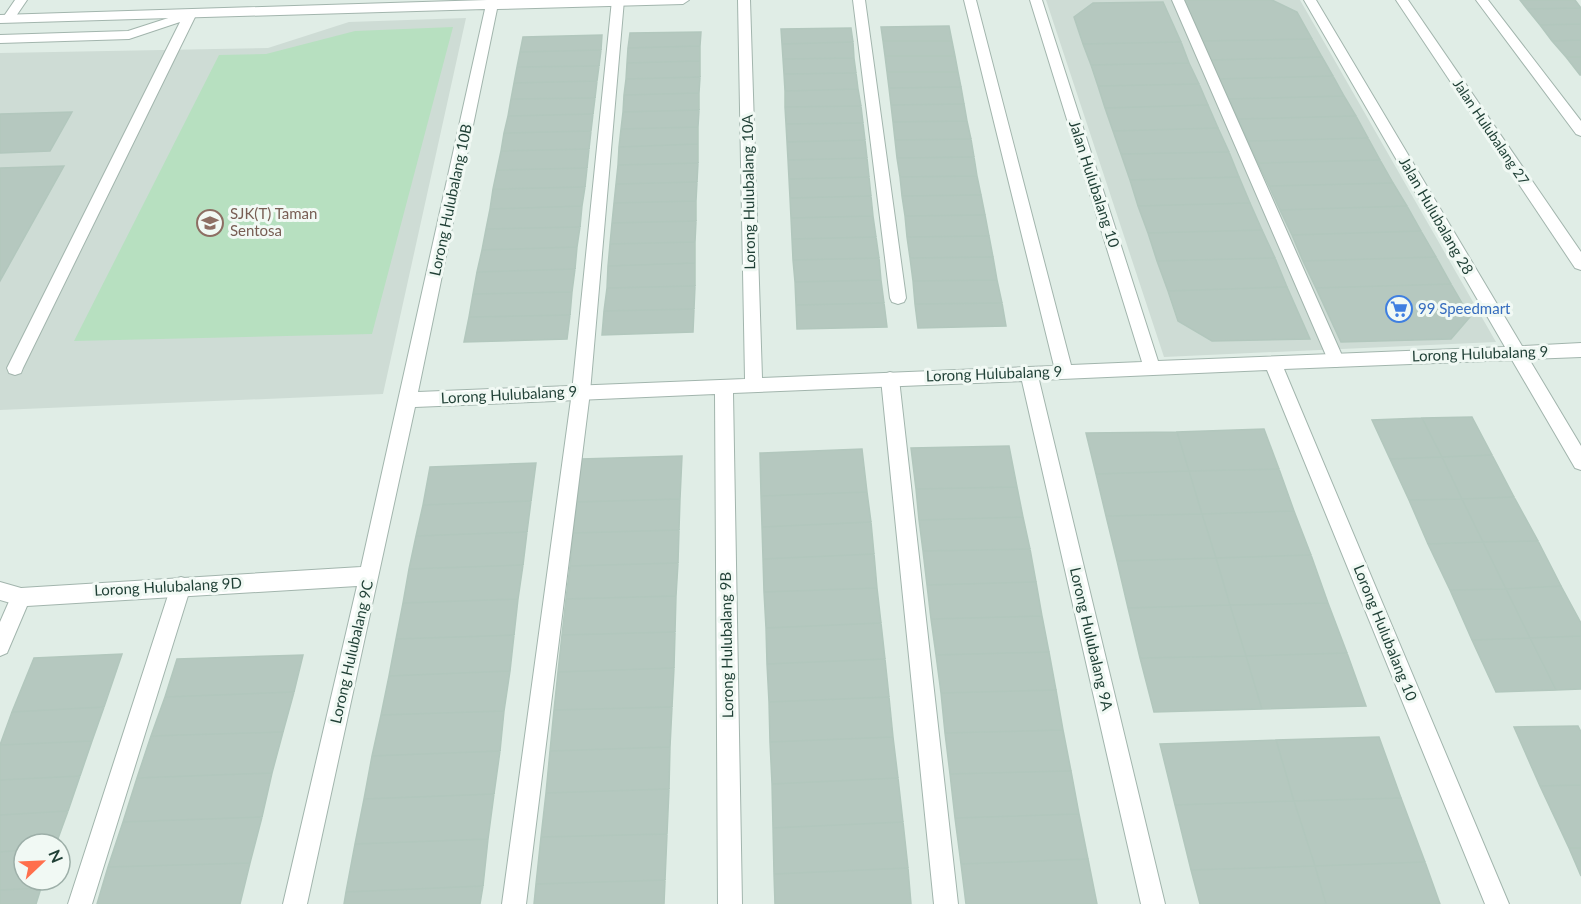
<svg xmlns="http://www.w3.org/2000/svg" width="1581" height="904" font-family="Lato,sans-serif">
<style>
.built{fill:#cedcd5}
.green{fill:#b7e0c0}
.building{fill:#b5c8bf;stroke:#b2c7bd;stroke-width:1.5}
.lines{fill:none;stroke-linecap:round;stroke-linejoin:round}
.service-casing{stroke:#a2b5ad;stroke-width:2}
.minor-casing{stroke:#a2b5ad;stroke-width:2}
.tertiary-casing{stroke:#a2b5ad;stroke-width:2}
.service{fill:#fff;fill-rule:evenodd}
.minor{fill:#fff;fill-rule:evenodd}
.tertiary{fill:#fff;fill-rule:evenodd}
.labels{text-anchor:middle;stroke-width:6;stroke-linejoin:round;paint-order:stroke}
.far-street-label{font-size:14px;fill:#1f3f35;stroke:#f1f9f4}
.street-label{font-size:15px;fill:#1f3f35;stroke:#f1f9f4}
.education-label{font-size:15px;fill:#785e54;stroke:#f1f9f4;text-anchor:start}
.shop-label{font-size:15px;fill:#366cbe;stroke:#f1f9f4;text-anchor:start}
</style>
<rect width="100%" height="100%" fill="#e0ede6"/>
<!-- built -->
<path class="built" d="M1046,0H1300L1496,342L1164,357Z
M466,18L383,394L0,410V53L268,48L349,22Z"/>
<!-- green -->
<path class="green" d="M453,27L372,334L74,341L219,55L266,54L355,31Z"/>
<!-- building -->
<path class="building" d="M1183,0H1272L1297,12L1312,39L1203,41Z
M1520,0H1575L1581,8L1527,9Z
M1163,2L1181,42L1083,44L1074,17L1093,3Z
M1581,8V24L1540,25L1527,9Z
M1581,24V40L1552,41L1540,25Z
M949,26L952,41H883L881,27Z
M851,28L853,42L782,44L781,29Z
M701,32L700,46L628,48L630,33Z
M602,35L601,50L520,52L523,37Z
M1312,39L1322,57L1211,60L1203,41Z
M1581,40V57H1566L1552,41Z
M883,41H952L955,56H885Z
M853,42L854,58L783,59L782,44Z
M1181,42L1189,63L1091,65L1083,44Z
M700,46V61L627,63L628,48Z
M601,50L599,66L517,67L520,52Z
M885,56H955L958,72H887Z
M1322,57L1333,76L1219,79L1211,60Z
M1566,57H1581V75H1580Z
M854,58L856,73L784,74L783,59Z
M700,61V77L626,79L627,63Z
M1189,63L1199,84L1098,86L1091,65Z
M599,66L597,81L514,83L517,67Z
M887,72H958L961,87L889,88Z
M856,73L858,89L785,91L784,74Z
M1333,76L1344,96L1229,99L1219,79Z
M700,77L699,93L624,95L626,79Z
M597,81L595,98L511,99L514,83Z
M1199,84L1208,105L1105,108L1098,86Z
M961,87L964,104L891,105L889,88Z
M858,89L861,106L785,107V91Z
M699,93V110L623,112L624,95Z
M1344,96L1356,116L1238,119L1229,99Z
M595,98L593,114L508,116L511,99Z
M964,104L967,121L893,122L891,105Z
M1208,105L1218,128L1113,131L1105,108Z
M861,106L863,123L786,124L785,107Z
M699,110L698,127L621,129L623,112Z
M72,112L50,151L0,153V114Z
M593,114L591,131L504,133L508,116Z
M1356,116L1368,138L1248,141L1238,119Z
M967,121L971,139L895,140L893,122Z
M863,123L865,140L787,142L786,124Z
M698,127V144L619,147L621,129Z
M1218,128L1229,152L1121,154L1113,131Z
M591,131L589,149L501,151L504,133Z
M1368,138L1380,160L1258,163L1248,141Z
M971,139L974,157L897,158L895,140Z
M865,140L867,158L788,160L787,142Z
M698,144V163L618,165L619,147Z
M589,149L587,168L497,170L501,151Z
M1229,152L1239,177L1130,180L1121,154Z
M974,157L977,176L900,177L897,158Z
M867,158L869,177L789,179L788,160Z
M1380,160L1393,183L1269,186L1258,163Z
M698,163L697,182L616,184L618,165Z
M64,166L0,281V168Z
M587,168L585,187L493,189L497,170Z
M977,176L981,195L902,196L900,177Z
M869,177L871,196L790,198L789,179Z
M1239,177L1250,203L1138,206L1130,180Z
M697,182L696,201L614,203L616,184Z
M1393,183L1407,206L1280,210L1269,186Z
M585,187L582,206L490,209L493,189Z
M981,195L985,215L905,216L902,196Z
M871,196L873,216L791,218L790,198Z
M696,201V221L612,223L614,203Z
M1250,203L1262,230L1148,233L1138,206Z
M582,206L580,227L486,229L490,209Z
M1407,206L1421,231L1292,235L1280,210Z
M985,215L989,236L907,237L905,216Z
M873,216L876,237L792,239L791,218Z
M696,221L695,242L610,244L612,223Z
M580,227L577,247L482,250L486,229Z
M1262,230L1275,258L1157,261L1148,233Z
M1421,231L1436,257L1303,261L1292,235Z
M989,236L993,257L910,258L907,237Z
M876,237L879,258L793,260L792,239Z
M695,242V263L608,266L610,244Z
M577,247L575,269L477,272L482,250Z
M993,257L997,280L913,281L910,258Z
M1436,257L1451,284L1316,288L1303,261Z
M879,258L881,280L795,282L793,260Z
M1275,258L1287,287L1168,291L1157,261Z
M695,263V286L607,288L608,266Z
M575,269L572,292L473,294L477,272Z
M881,280L884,303L796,305L795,282Z
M997,280L1002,303L915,304L913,281Z
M1451,284L1470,317L1451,339L1341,342L1316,288Z
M695,286L694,309L604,311L607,288Z
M1287,287L1310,339L1212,341L1178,321L1168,291Z
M572,292L570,315L469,317L473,294Z
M884,303L887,327L797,329L796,305Z
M1002,303L1006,326L918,328L915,304Z
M694,309L693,332L602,335L604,311Z
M570,315L567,339L464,342L469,317Z
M1472,417L1492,455L1442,457L1422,418Z
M1422,418L1442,457L1390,459L1372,420Z
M1264,429L1279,469L1189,471L1177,432Z
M1177,432L1189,471L1096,474L1086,433Z
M1009,446L1017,487L916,489L911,448Z
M862,449L867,492L761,496L760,453Z
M1492,455L1514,497L1462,499L1442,457Z
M682,456L680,499L577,502L581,459Z
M1442,457L1462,499L1409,500L1390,459Z
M536,463L531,501L423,505L430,467Z
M1279,469L1294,511L1202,514L1189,471Z
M1189,471L1202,514L1106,516L1096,474Z
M1017,487L1023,517L919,520L916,489Z
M867,492L871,522L762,527L761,496Z
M1514,497L1538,541L1483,542L1462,499Z
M680,499L679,530L573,533L577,502Z
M1462,499L1483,542L1428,544L1409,500Z
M531,501L527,532L416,536L423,505Z
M1294,511L1311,555L1216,558L1202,514Z
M1202,514L1216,558L1117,561L1106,516Z
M1023,517L1030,549L923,551L919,520Z
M871,522L874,554L763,559L762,527Z
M679,530L678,563L570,566L573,533Z
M527,532L523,565L409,569L416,536Z
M1538,541L1561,586L1506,589L1483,542Z
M1483,542L1506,589L1450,590L1428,544Z
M1030,549L1036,582L927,585L923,551Z
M874,554L877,588L764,592L763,559Z
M1311,555L1328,603L1230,605L1216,558Z
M1216,558L1230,605L1128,608L1117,561Z
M678,563L676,596L566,599L570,566Z
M523,565L518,599L403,603L409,569Z
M1036,582L1042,616L931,619L927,585Z
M1561,586L1581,623V636L1530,638L1506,589Z
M877,588L881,623L766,628L764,592Z
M1506,589L1530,638L1472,640L1450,590Z
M676,596L675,632L562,635L566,599Z
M518,599L514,635L396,639L403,603Z
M1328,603L1347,653L1246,656L1230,605Z
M1230,605L1246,656L1140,658L1128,608Z
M1042,616L1049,652L936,655L931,619Z
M881,623L885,659L767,664L766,628Z
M675,632L674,668L558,672L562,635Z
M514,635L510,671L389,676L396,639Z
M1581,636V689L1556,690L1530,638Z
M1530,638L1556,690L1496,692L1472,640Z
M1049,652L1056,690L941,693L936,655Z
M1347,653L1366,706L1262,709L1246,656Z
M122,654L104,707L12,712L34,658Z
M303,655L294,692L165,697L177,659Z
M1246,656L1262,709L1154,712L1140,658Z
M885,659L889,697L769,702L767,664Z
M674,668L672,707L554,710L558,672Z
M510,671L504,711L381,715L389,676Z
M1056,690L1063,730L945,733L941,693Z
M294,692L283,732L151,736L165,697Z
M889,697L893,737L770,742L769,702Z
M104,707L92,741L0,745L12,712Z
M672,707L670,747L550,751L554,710Z
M504,711L500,751L372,756L381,715Z
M1578,726L1581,732V785L1540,786L1514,727Z
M1063,730L1071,771L950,774L945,733Z
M283,732L272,773L137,778L151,736Z
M893,737L898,778L772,784L770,742Z
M1379,737L1401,798L1294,801L1276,740Z
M1276,740L1294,801L1175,805L1160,744Z
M92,741L80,776L0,780V745Z
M670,747L669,789L546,793L550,751Z
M500,751L494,794L364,799L372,756Z
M1071,771L1079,814L955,818L950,774Z
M272,773L262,817L123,822L137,778Z
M80,776L68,811L0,815V780Z
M898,778L903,822L773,828L772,784Z
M1581,785V848H1569L1540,786Z
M669,789L667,834L541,837L546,793Z
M494,794L488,839L355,844L364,799Z
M1401,798L1425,862L1315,866L1294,801Z
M1294,801L1315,866L1191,870L1175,805Z
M68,811L56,844H24V850L0,852V815Z
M1079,814L1088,859L961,864L955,818Z
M262,817L250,863L108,867L123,822Z
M903,822L908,868L774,874L773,828Z
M667,834L665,880L536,884L541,837Z
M488,839L483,886L346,892L355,844Z
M1569,848H1581V876Z
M24,850V880H44L41,888L0,890V852Z
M1088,859L1097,904H966L961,864Z
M1425,862L1440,904H1326L1315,866Z
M250,863L240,904H97L108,867Z
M1315,866L1326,904H1200L1191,870Z
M908,868L911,904H775L774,874Z
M665,880L664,904H534L536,884Z
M483,886L480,904H344L346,892Z
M41,888L36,904H0V890Z"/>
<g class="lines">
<defs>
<path id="service" d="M15,0H27L12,22H4L2,19Z
M612,0H624L590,392L526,904H502L572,392Z
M853,0H865L906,298L904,302L898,304L892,302L890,298Z
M1172,0H1184L1344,360L1342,365L1336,367L1330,365L1328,360Z
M190,11L196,15L23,368L21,373L15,375L9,373L7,368L180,22L129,39L0,43V35L128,31Z
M890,372L896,374L899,379L958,904H934L881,379L884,374Z
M181,577L188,579L191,586L92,904H68L171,586L174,579Z
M0,582L28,590L31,597L28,604L21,606L0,600Z"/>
<path id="minor" d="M487,0H689L683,4L497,9L418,392L745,379L738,0H750L762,378L1054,366L964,0H976L1071,365L1142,362L1030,0H1042L1158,361L1505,347L1304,0H1316L1522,346L1581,343V357L1529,359L1581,446V470L1575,468L1512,360L1284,369L1509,904H1485L1267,370L1039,380L1165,904H1141L1022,381L733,393L742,904H718L715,394L415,407L307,904H283L357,586L27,606L7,653L0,656V622L14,590L21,588L361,567L485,9L0,23V15Z
M1476,0H1488L1581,121V136L1576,134Z"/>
<path id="tertiary" d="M1396,0H1408L1581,252V270L1575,268Z"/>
</defs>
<!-- service casing -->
<use href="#service" class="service-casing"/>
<!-- minor casing -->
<use href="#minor" class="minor-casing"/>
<!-- tertiary casing -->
<use href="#tertiary" class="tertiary-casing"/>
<!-- service -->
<use href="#service" class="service"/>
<!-- minor -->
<use href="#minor" class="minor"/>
<!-- tertiary -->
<use href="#tertiary" class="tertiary"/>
</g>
<!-- icons -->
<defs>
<symbol id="school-ring" viewBox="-11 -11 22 22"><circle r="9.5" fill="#f1f9f4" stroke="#8d6e63" stroke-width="1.5"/><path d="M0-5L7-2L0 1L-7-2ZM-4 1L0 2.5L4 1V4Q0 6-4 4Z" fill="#8d6e63"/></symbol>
<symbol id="supermarket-ring" viewBox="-11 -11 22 22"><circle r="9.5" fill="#f1f9f4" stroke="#3f7fe0" stroke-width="1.5"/><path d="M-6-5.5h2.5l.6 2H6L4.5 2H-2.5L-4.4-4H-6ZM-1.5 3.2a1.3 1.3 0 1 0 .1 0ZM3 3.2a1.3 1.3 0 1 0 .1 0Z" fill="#3f7fe0"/></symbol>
</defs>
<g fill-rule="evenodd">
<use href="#school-ring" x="195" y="208" width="30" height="30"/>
<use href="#supermarket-ring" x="1384" y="294" width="30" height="30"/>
</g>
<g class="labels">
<!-- far-street labels -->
<g class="far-street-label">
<text transform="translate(1491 132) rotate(56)" y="5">Jalan Hulubalang 27</text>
</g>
<!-- street labels -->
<g class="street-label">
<text transform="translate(1094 184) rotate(72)" y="5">Jalan Hulubalang 10</text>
<text transform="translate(749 192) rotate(-91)" y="5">Lorong Hulubalang 10A</text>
<text transform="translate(451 200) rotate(-78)" y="5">Lorong Hulubalang 10B</text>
<text transform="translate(1436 216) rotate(60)" y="5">Jalan Hulubalang 28</text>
<text transform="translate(1480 354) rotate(-2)" y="5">Lorong Hulubalang 9</text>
<text transform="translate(994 374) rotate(-2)" y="5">Lorong Hulubalang 9</text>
<text transform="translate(509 395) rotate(-3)" y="5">Lorong Hulubalang 9</text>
<text transform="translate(168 587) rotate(-3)" y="5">Lorong Hulubalang 9D</text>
<text transform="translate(1385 633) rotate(68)" y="5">Lorong Hulubalang 10</text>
<text transform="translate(1091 639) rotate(77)" y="5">Lorong Hulubalang 9A</text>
<text transform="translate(727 645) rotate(-91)" y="5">Lorong Hulubalang 9B</text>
<text transform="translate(352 652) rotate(-77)" y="5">Lorong Hulubalang 9C</text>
</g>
<!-- education labels -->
<g class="education-label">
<text x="230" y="219">SJK(T) Taman<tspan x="230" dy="17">Sentosa</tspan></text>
</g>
<!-- shop labels -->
<g class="shop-label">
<text x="1418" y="314">99 Speedmart</text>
</g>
</g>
<!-- north arrow -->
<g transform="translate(42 862) rotate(67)"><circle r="28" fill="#f1f9f4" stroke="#9dafa8" stroke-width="1.5"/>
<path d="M0-4.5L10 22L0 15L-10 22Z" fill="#ff6f4c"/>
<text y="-9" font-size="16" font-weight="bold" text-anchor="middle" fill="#1f3f35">N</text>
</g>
</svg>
